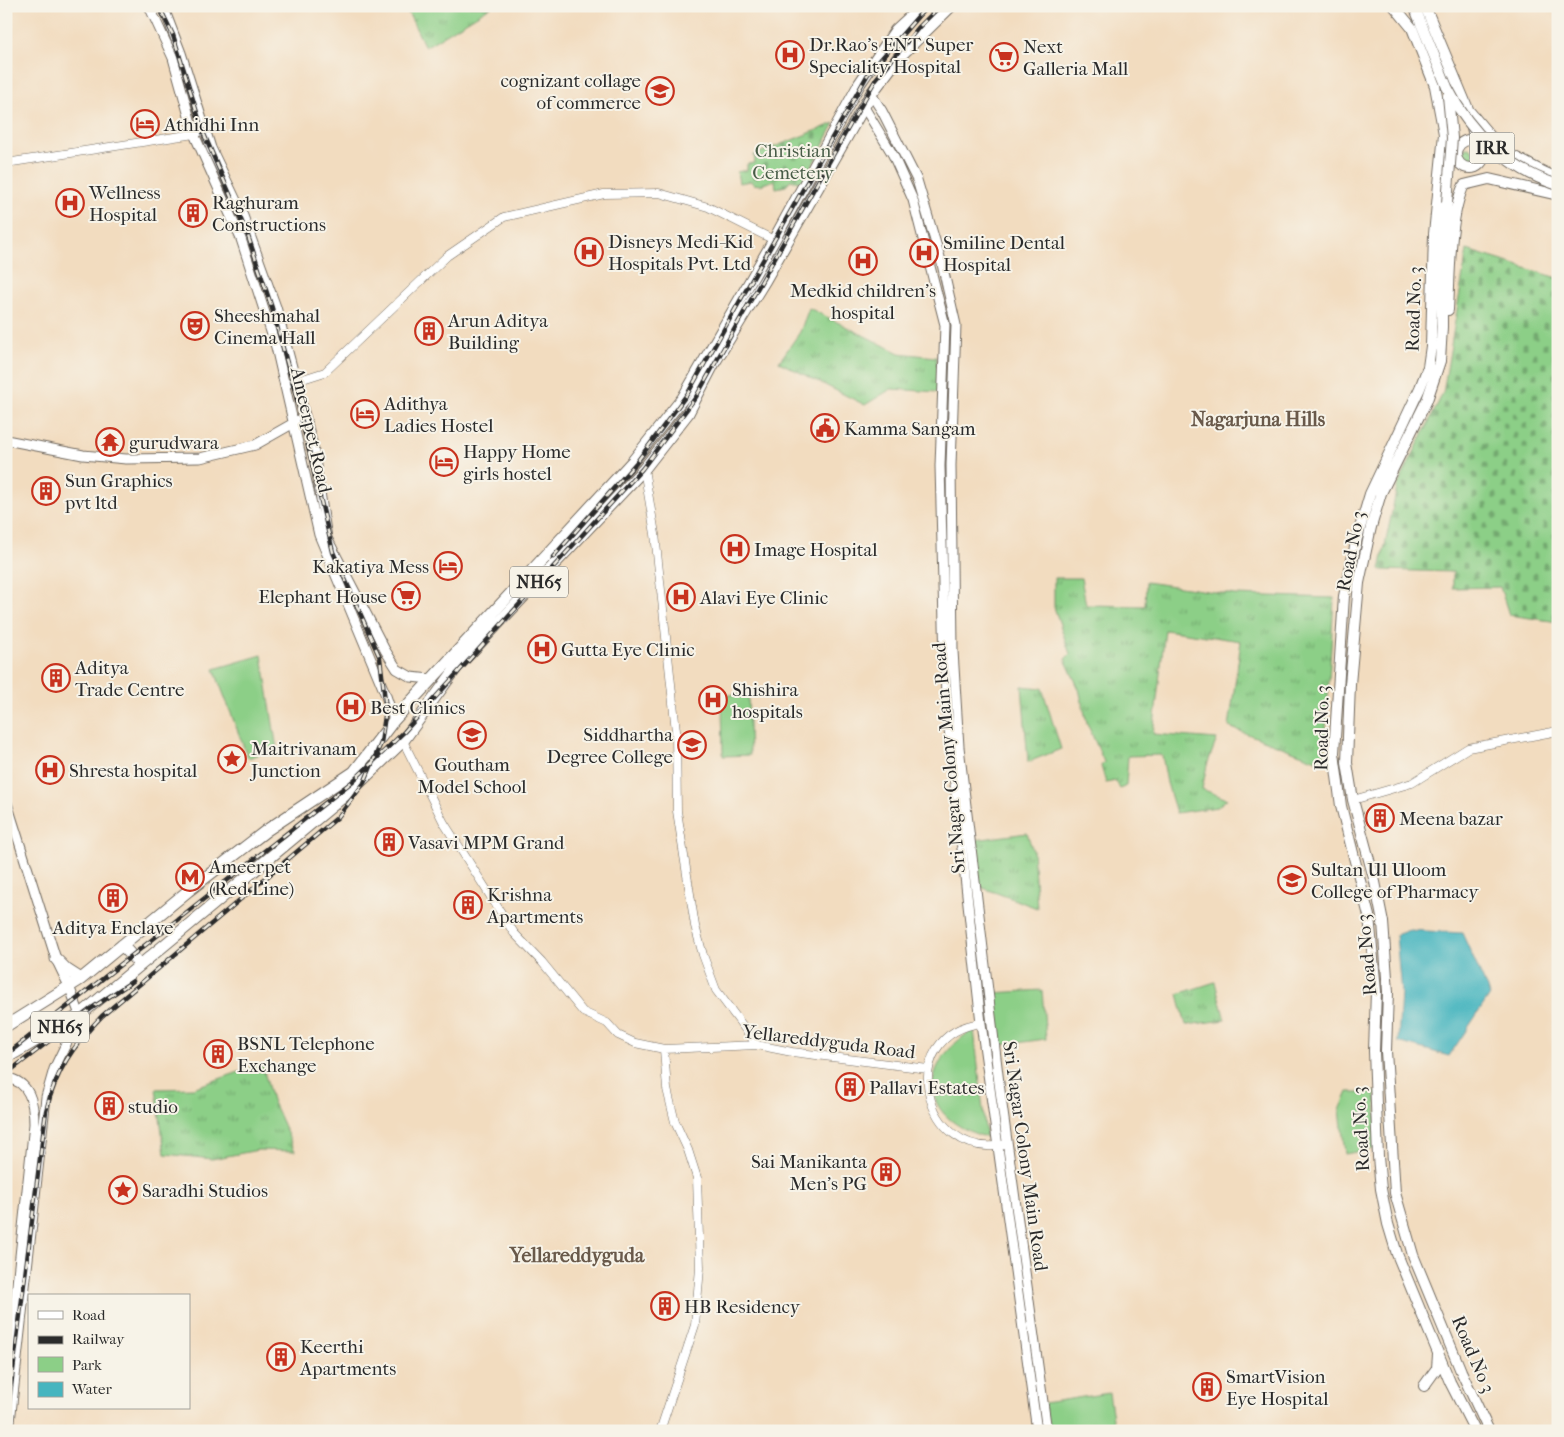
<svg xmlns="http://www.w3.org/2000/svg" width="1564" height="1437" font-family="'IM FELL French Canon',serif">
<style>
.grass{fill:url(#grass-tufts);stroke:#5c7d59}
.cemetery{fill:url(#cemetery-stones);stroke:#5c7d59}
.park{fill:#8ccf87;stroke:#5c7d59}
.water{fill:#46b5bf;stroke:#387075}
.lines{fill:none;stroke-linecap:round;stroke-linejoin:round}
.tertiary-casing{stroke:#71695f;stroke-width:9}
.secondary-casing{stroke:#71695f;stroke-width:11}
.primary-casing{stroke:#71695f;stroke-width:12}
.trunk-casing{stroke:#71695f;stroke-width:13}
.tertiary{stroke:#fff;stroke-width:8}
.secondary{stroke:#fff;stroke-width:9}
.primary{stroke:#fff;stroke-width:10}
.trunk{stroke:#fff;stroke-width:11}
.rail-casing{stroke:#2b2b2b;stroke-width:4.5}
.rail{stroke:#f7f3e8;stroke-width:2.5;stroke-dasharray:8;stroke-linecap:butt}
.primary-bridge-casing{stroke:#71695f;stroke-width:12;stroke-linecap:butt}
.primary-bridge{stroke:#fff;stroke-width:10}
.labels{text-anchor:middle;stroke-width:4;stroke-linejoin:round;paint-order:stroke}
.shield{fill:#f7f3e8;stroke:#686764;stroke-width:1}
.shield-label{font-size:18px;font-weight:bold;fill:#2b2b2b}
.poi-label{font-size:19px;fill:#2b2b2b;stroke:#f7f3e8;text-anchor:start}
.park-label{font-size:19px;fill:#485c47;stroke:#f7f3e8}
.street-label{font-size:19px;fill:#2b2b2b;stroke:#f7f3e8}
.neighbourhood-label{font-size:20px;font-weight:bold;fill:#69594a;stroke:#f7f3e8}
</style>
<defs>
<pattern id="grass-tufts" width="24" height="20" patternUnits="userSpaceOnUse" patternTransform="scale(1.25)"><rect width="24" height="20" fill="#8ccf87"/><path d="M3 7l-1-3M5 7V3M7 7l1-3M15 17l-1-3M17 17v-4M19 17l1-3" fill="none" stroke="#73a86f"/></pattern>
<pattern id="cemetery-stones" width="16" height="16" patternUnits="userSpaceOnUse" patternTransform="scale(1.25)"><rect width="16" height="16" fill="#8ccf87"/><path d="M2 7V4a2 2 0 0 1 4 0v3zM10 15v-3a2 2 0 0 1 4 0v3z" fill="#73a86f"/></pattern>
</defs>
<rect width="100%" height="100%" fill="#f7f3e8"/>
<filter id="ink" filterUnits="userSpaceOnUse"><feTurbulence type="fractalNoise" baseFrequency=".02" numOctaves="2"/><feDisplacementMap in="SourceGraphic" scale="10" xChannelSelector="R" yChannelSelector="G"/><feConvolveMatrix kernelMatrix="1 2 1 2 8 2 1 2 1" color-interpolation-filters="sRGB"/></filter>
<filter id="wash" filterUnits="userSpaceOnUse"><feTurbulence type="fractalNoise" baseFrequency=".0096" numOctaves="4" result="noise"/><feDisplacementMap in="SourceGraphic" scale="20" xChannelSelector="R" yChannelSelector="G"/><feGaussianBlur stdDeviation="1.12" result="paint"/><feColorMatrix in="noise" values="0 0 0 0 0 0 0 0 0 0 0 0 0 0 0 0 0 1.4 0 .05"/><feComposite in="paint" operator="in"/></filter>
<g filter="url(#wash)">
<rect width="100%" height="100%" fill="#f2dcbf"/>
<!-- grass -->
<path class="grass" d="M405,6H492L425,47Z
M1461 155a7 7 0 1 1 14 0a7 7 0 1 1-14 0Z
M809,308L899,353L936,357L938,392L891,389L865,405L779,362L800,332Z
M1054,578H1081L1086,605L1145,606L1146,582L1235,595L1334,598L1324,763L1229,727L1241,641L1165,630L1153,734L1217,739L1207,765L1202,789L1227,799L1217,807L1176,813L1167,783L1162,755L1128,756L1126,786L1120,789L1116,781L1106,783L1101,766L1104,762L1087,723L1079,689L1065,659L1070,654L1054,607Z
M1022,686L1042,688L1061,749L1028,762Z
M1027,833L1033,851L1037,908L978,886L975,840Z
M1215,982L1225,1020L1186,1025L1178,994Z
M262,1064L272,1100L295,1151L258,1150L212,1159L165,1154L156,1089L193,1088Z"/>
<!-- cemetery -->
<path class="cemetery" d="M835,123L803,183L790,180L786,186L776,188L775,180L760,185L753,184L751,181L739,183L737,172L747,170V164L755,163L754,155Z
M1467,250L1558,278V622L1509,615L1500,587L1453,588V572L1380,570L1397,487L1443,393Z"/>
<!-- park -->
<path class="park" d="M262,655L277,749L248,758L214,669Z
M748,693L750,755L723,756L722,696Z
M1042,990L1046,1039L1001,1045L993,993Z
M974,1029L986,1137C918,1118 917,1065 974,1029Z
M1348,1092H1376L1378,1148L1345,1154L1340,1110Z
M1109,1393L1115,1431H1048L1044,1403Z"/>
<!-- water -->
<path class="water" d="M1409,930L1462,933L1490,995L1449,1056L1398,1042L1401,993L1396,935Z"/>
</g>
<g filter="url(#ink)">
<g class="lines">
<defs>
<path id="tertiary" d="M6,163L194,134L205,130
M284,385L325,372L447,256L504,217L604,194L659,193L708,207L774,240
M644,469L655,534L676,731L677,811L695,926L703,955L716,990L757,1045
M403,741L444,823L514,933L542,962L583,1012L607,1023L618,1035L635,1043L664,1049L757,1045L792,1052L928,1069
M1353,800L1412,783L1468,748L1558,731
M981,1023C894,1035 923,1160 1003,1145
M660,1431L695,1325L700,1268L697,1178L688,1150L675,1122L667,1089L664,1049"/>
<path id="secondary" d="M149,6L173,58L194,134L241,239L276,347L319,535L385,693L394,720
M163,6L181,53L211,148L242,213L276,307L313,446L327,538L385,650L397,669L411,677L430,679
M871,94L882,111L917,180L942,264L956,325L951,465L953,651L959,747L999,1083L1047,1431
M864,107L893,155L913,200L945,325L940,466L946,702L981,1023L1037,1431
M6,440L83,455L126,459L200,458L255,445L299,420
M6,800L56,959L69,986L80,1015L54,1069L46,1097L9,1431
M6,1078C30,1081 34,1103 34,1124L6,1388"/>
<path id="primary" d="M1394,6L1412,28L1435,86L1444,134L1434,234L1431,346L1428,367L1420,388L1370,494L1357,538L1344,596L1334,753L1341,806L1369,916L1376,991L1374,1051L1378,1157L1381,1189L1388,1224L1397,1254L1450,1382L1475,1431
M1414,6L1447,87
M1425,6L1468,109L1475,141
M1470,112L1501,149
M1456 154a14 14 0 1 1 28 0a14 14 0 1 1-28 0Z
M1495,149C1517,155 1536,171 1558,178
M1447,203L1442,244V327L1440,361L1427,400L1381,493L1371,527L1359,583L1350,684L1347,763L1353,800L1375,882L1383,922L1388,992L1386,1051L1395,1193L1413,1255L1461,1371L1489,1431
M1448,310C1450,275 1449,216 1464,185L1489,179L1558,195
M1424,1386L1437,1368L1438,1355"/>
<path id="trunk" d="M122,945L140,965
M56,959L67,970L81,979
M6,1026L81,979L188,891L267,830L354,772L394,720L633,461L683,398L706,358L774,240L860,83L896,30L922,6
M6,1058L80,1015L355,787L403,741L457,667L644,469L688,413L714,363L765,280L871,94L898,58L951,6"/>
</defs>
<!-- tertiary casing -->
<use href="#tertiary" class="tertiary-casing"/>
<!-- secondary casing -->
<use href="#secondary" class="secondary-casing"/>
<!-- primary casing -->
<use href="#primary" class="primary-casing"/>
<!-- trunk casing -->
<use href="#trunk" class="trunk-casing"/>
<!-- tertiary -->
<use href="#tertiary" class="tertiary"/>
<!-- secondary -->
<use href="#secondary" class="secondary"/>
<!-- primary -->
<use href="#primary" class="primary"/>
<!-- trunk -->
<use href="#trunk" class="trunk"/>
<defs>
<path id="rail" d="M553,557L636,463L688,393L868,74L927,6
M6,1055L353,781L404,732L642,469L696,397L876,79L919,27L940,6
M6,1074L92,1008L133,981
M6,1425L46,1111C56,1070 73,1046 102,1016L338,817L364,783L381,743L386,709L380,658L333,552L295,392L272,308L248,236L203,132L173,35L159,6"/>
</defs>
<!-- rail casing -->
<use href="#rail" class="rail-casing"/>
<!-- rail -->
<use href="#rail" class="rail"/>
<defs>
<path id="primary-bridge" d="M1447,87C1470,134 1508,169 1558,185
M1447,203L1452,138L1448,96"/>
</defs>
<!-- primary-bridge casing -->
<use href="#primary-bridge" class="primary-bridge-casing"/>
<!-- primary-bridge -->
<use href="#primary-bridge" class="primary-bridge"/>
</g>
</g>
<!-- icons -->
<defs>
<symbol id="hospital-ring" viewBox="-11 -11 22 22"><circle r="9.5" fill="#f7f3e8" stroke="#c8321e" stroke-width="1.5"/><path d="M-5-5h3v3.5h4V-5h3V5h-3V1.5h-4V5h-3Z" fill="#c8321e"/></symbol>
<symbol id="supermarket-ring" viewBox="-11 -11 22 22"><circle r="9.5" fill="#f7f3e8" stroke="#c8321e" stroke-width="1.5"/><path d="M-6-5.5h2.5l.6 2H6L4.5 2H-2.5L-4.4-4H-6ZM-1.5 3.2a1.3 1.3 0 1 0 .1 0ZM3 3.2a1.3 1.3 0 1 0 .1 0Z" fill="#c8321e"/></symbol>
<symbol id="school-ring" viewBox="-11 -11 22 22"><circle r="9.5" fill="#f7f3e8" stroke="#c8321e" stroke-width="1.5"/><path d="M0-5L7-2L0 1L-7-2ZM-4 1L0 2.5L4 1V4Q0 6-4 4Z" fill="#c8321e"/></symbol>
<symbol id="hotel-ring" viewBox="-11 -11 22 22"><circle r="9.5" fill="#f7f3e8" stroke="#c8321e" stroke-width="1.5"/><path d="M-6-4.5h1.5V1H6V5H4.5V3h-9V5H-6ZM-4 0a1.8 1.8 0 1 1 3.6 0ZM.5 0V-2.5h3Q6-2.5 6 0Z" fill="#c8321e"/></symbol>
<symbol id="building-ring" viewBox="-11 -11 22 22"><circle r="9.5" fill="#f7f3e8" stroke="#c8321e" stroke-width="1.5"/><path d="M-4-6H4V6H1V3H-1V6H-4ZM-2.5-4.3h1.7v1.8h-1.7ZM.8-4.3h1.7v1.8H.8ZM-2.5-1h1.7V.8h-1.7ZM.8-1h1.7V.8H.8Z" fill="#c8321e"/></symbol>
<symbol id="theatre-ring" viewBox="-11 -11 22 22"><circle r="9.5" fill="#f7f3e8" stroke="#c8321e" stroke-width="1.5"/><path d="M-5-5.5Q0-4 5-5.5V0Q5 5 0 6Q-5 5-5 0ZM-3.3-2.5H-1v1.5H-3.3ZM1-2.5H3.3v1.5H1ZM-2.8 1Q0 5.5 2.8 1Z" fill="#c8321e"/></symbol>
<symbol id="civic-ring" viewBox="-11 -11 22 22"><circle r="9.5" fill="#f7f3e8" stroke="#c8321e" stroke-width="1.5"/><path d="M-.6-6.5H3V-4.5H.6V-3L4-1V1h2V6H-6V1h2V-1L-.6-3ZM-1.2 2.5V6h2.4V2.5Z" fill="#c8321e"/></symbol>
<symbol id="temple-ring" viewBox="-11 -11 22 22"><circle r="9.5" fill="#f7f3e8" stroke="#c8321e" stroke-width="1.5"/><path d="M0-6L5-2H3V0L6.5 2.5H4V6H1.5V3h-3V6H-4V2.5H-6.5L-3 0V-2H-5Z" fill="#c8321e"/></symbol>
<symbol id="sight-ring" viewBox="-11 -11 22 22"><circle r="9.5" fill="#f7f3e8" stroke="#c8321e" stroke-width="1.5"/><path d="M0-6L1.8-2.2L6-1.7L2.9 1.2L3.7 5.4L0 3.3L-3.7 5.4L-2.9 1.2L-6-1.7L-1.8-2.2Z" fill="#c8321e"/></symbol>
<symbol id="metro-ring" viewBox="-11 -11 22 22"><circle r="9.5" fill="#f7f3e8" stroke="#c8321e" stroke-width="1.5"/><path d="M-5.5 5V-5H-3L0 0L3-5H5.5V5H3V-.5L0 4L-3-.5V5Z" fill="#c8321e"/></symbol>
<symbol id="university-ring" viewBox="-11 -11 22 22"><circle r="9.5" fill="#f7f3e8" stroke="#c8321e" stroke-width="1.5"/><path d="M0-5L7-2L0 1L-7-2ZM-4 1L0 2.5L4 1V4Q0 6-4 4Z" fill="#c8321e"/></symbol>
</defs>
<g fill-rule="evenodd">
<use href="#hospital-ring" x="774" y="39" width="32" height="32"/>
<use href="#supermarket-ring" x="988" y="41" width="32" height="32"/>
<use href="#school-ring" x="644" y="75" width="32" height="32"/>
<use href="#hotel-ring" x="129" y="108" width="32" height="32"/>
<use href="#hospital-ring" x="54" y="187" width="32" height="32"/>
<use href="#building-ring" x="177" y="197" width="32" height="32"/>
<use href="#hospital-ring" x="573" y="236" width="32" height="32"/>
<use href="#hospital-ring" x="908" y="237" width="32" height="32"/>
<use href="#hospital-ring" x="847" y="245" width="32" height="32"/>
<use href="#theatre-ring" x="179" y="310" width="32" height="32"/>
<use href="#building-ring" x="413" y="315" width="32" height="32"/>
<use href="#hotel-ring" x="349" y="398" width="32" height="32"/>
<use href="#civic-ring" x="809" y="412" width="32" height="32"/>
<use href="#temple-ring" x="94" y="426" width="32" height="32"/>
<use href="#hotel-ring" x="428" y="446" width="32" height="32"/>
<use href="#building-ring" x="30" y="475" width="32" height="32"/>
<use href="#hospital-ring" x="719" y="533" width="32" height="32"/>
<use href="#hotel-ring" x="432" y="550" width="32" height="32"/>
<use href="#supermarket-ring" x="390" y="580" width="32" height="32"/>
<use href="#hospital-ring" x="665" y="581" width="32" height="32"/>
<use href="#hospital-ring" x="526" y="633" width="32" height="32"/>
<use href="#building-ring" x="40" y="662" width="32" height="32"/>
<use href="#hospital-ring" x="697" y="684" width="32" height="32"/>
<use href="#hospital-ring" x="335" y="691" width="32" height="32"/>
<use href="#school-ring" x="456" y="719" width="32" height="32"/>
<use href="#school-ring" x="676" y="729" width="32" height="32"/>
<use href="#sight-ring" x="216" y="743" width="32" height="32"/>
<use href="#hospital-ring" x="34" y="754" width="32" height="32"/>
<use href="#building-ring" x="1364" y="802" width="32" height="32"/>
<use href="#building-ring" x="373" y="826" width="32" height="32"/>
<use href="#metro-ring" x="174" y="861" width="32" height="32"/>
<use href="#university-ring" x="1276" y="864" width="32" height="32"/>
<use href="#building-ring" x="97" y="882" width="32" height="32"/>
<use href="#building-ring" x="452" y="889" width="32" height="32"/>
<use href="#building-ring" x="202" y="1038" width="32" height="32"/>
<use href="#building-ring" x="834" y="1071" width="32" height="32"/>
<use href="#building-ring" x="93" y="1090" width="32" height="32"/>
<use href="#building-ring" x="870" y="1156" width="32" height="32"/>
<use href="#sight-ring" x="107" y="1174" width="32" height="32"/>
<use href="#building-ring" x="649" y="1290" width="32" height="32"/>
<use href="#building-ring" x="265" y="1341" width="32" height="32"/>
<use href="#building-ring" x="1191" y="1371" width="32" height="32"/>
</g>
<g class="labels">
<!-- shield labels -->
<g class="shield">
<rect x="1469.5" y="132.5" width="45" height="31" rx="4"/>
<rect x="510" y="566.5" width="58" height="31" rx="4"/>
<rect x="31" y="1011.5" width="58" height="31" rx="4"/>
</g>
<g class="shield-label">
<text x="1492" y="154">IRR</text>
<text x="539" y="588">NH65</text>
<text x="60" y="1033">NH65</text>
</g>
<!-- poi labels -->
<g class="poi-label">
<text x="809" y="51">Dr.Rao's ENT Super<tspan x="809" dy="22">Speciality Hospital</tspan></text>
<text x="1023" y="53">Next<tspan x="1023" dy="22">Galleria Mall</tspan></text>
<text x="641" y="87" text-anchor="end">cognizant collage<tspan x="641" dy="22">of commerce</tspan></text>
<text x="164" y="131">Athidhi Inn</text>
<text x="89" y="199">Wellness<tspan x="89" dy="22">Hospital</tspan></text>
<text x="212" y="209">Raghuram<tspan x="212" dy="22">Constructions</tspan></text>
<text x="608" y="248">Disneys Medi-Kid<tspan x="608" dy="22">Hospitals Pvt. Ltd</tspan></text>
<text x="943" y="249">Smiline Dental<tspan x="943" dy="22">Hospital</tspan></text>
<text x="863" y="297" text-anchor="middle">Medkid children's<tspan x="863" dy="22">hospital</tspan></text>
<text x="214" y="322">Sheeshmahal<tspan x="214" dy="22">Cinema Hall</tspan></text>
<text x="448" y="327">Arun Aditya<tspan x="448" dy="22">Building</tspan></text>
<text x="384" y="410">Adithya<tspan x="384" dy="22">Ladies Hostel</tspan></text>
<text x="844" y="435">Kamma Sangam</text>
<text x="129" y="449">gurudwara</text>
<text x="463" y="458">Happy Home<tspan x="463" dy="22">girls hostel</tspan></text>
<text x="65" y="487">Sun Graphics<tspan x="65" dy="22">pvt ltd</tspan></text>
<text x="754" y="556">Image Hospital</text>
<text x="429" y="573" text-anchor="end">Kakatiya Mess</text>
<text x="387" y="603" text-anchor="end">Elephant House</text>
<text x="700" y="604">Alavi Eye Clinic</text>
<text x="561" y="656">Gutta Eye Clinic</text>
<text x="75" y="674">Aditya<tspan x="75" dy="22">Trade Centre</tspan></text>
<text x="732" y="696">Shishira<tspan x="732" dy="22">hospitals</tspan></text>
<text x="370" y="714">Best Clinics</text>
<text x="673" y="741" text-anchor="end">Siddhartha<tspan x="673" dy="22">Degree College</tspan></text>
<text x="251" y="755">Maitrivanam<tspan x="251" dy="22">Junction</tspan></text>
<text x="472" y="771" text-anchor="middle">Goutham<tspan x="472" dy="22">Model School</tspan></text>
<text x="69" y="777">Shresta hospital</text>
<text x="1399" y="825">Meena bazar</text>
<text x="408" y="849">Vasavi MPM Grand</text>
<text x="209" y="873">Ameerpet<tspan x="209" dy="22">(Red Line)</tspan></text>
<text x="1311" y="876">Sultan Ul Uloom<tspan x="1311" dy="22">College of Pharmacy</tspan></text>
<text x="487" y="901">Krishna<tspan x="487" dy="22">Apartments</tspan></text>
<text x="113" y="934" text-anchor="middle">Aditya Enclave</text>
<text x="237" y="1050">BSNL Telephone<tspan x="237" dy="22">Exchange</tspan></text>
<text x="869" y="1094">Pallavi Estates</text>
<text x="128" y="1113">studio</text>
<text x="867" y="1168" text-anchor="end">Sai Manikanta<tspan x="867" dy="22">Men's PG</tspan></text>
<text x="142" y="1197">Saradhi Studios</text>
<text x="684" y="1313">HB Residency</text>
<text x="300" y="1353">Keerthi<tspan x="300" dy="22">Apartments</tspan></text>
<text x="1226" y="1383">SmartVision<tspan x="1226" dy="22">Eye Hospital</tspan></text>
</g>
<!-- park labels -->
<g class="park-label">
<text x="793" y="157">Christian<tspan x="793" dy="22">Cemetery</tspan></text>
</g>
<!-- street labels -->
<g class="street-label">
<text transform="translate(1413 309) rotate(-88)" y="7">Road No. 3</text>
<text transform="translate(312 430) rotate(77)" y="7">Ameerpet Road</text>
<text transform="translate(1350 551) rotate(-79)" y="7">Road No 3</text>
<text transform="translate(1321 728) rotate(-89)" y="7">Road No. 3</text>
<text transform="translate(948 758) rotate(-95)" y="7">Sri Nagar Colony Main Road</text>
<text transform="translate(1366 955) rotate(-95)" y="7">Road No 3</text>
<text transform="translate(829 1041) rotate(7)" y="7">Yellareddyguda Road</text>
<text transform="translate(1360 1129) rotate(-93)" y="7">Road No. 3</text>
<text transform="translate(1026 1156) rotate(82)" y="7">Sri Nagar Colony Main Road</text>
<text transform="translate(1474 1354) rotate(67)" y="7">Road No 3</text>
</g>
<!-- neighbourhood labels -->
<g class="neighbourhood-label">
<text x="1258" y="426">Nagarjuna Hills</text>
<text x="577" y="1262">Yellareddyguda</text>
</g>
</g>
<!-- margin -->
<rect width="1564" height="1437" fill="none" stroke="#f7f3e8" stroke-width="25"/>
<!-- legend -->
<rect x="28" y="1294" width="162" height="115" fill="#f7f3e8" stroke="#a5a39c"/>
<rect x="38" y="1311" width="25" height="8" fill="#ffffff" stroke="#a5a39c"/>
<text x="72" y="1320" font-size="15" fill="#2b2b2b">Road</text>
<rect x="38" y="1336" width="25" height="8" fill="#2b2b2b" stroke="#a5a39c"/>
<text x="72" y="1344" font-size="15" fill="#2b2b2b">Railway</text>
<rect x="38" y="1357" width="25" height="15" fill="#8ccf87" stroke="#a5a39c"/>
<text x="72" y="1370" font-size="15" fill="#2b2b2b">Park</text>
<rect x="38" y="1382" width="25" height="15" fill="#46b5bf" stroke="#a5a39c"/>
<text x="72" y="1394" font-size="15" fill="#2b2b2b">Water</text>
</svg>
